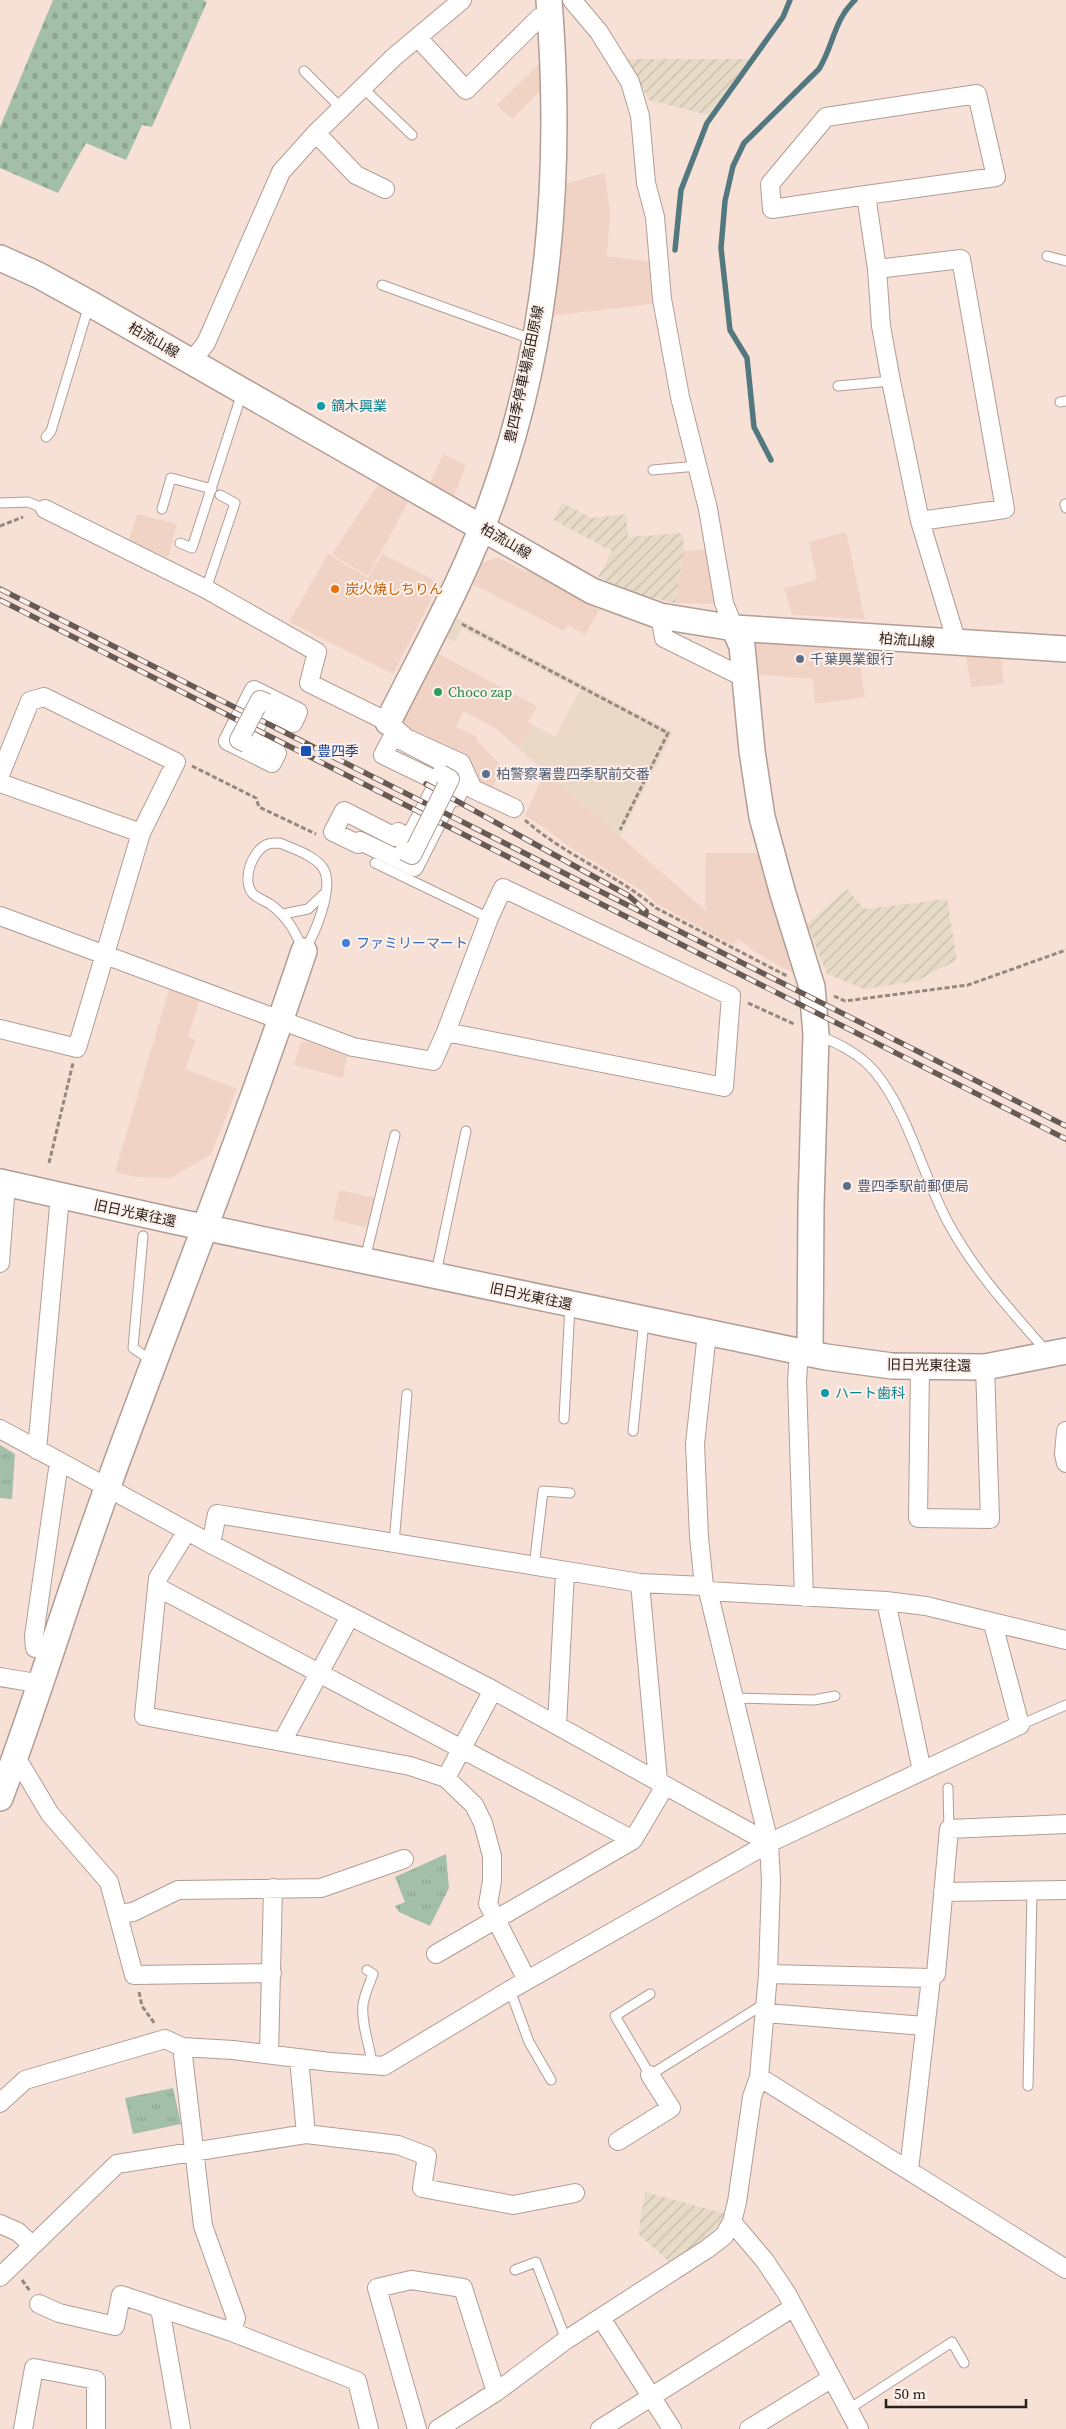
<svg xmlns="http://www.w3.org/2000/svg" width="1066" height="2429" font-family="'Source Serif 4','Noto Sans JP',serif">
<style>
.built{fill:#f1d3c6}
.industrial{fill:url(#industrial-furrows)}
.education{fill:#ebd9c8}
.cemetery{fill:url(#cemetery-stones)}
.park{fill:url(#park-tufts)}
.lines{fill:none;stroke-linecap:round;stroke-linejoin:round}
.stream{stroke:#537880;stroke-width:5.5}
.lane-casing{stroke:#b29d94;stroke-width:11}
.street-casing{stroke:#b29d94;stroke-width:20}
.secondary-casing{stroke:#b29d94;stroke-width:28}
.path{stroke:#95867f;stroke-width:3;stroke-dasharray:5 2.5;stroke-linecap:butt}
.lane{stroke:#fff;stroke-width:9}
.street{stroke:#fff;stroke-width:18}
.secondary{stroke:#fff;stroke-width:25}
.rail-casing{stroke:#665a54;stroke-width:5.5}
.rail{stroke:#fef0ea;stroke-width:4;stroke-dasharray:11;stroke-linecap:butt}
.street-bridge-casing{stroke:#b29d94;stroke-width:20;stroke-linecap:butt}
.street-bridge{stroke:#fff;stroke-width:18}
.culture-dot{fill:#0f9aa8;stroke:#fef0ea;stroke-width:2}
.food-dot{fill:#e8710a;stroke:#fef0ea;stroke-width:2}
.service-dot{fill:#5c6f8a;stroke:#fef0ea;stroke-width:2}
.leisure-dot{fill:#2e9e5b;stroke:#fef0ea;stroke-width:2}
.transit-dot{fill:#1a4fb4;stroke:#fef0ea;stroke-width:2}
.shop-dot{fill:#3f7fe0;stroke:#fef0ea;stroke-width:2}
.labels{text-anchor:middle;stroke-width:4;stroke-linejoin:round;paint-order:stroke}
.street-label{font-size:14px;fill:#28201c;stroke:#fef0ea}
.culture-label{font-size:14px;fill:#0d838f;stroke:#fef0ea;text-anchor:start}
.food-label{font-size:14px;fill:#c56008;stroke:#fef0ea;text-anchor:start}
.service-label{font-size:14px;fill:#4e5e75;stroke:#fef0ea;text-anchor:start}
.leisure-label{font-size:14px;fill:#27864d;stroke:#fef0ea;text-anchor:start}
.transit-label{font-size:14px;fill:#164399;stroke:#fef0ea;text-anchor:start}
.shop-label{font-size:14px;fill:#366cbe;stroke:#fef0ea;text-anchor:start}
</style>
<defs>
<pattern id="industrial-furrows" width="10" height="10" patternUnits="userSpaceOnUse" patternTransform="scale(1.25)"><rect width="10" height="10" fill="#e7dbc7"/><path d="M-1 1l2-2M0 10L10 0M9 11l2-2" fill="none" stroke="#c6bcaa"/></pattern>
<pattern id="cemetery-stones" width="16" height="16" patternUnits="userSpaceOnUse" patternTransform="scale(1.25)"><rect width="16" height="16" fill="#a3bfa9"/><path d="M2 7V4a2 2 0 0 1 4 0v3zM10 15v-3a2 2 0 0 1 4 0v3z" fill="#8ca491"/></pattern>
<pattern id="park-tufts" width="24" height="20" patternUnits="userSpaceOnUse" patternTransform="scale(1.25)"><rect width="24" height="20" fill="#a3bfa9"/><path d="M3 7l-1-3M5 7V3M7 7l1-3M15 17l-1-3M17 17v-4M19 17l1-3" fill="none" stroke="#8ca491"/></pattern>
</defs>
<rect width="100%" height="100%" fill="#f7e1d7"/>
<!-- built -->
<path class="built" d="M541,62L542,89L512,119L497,105Z
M605,173L610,213L607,256L657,263L660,303L550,316L561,249L567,183Z
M443,454L466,465L454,496L429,485Z
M381,480L411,497L368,576L332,554Z
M137,514L177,524L168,558L129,540Z
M846,532L865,619L792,615L784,588L817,580L809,542Z
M709,549L717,604L675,603L684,551Z
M328,554L368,578L382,554L440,583L393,674L289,622Z
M497,557L526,572L528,569L599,610L585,635L568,625L564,631L469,582L477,565Z
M757,635L857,644L865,697L815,704L813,679L752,674L749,643Z
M435,652L537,706L528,722L533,725L519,749L497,729L463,711L456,727L477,737L476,740L503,768L492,788L472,778L403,732L399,723Z
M966,656L1001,659L1004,684L971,687Z
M545,771L705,910L706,853H763L803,979L755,952L739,939L733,945L655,903L644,892L568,846L542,826L525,816Z
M169,989L199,1001L188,1037L196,1040L185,1069L237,1089L211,1154L171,1178L137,1177L115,1172Z
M306,1041L347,1056L343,1078L294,1065L301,1043Z
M339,1190L375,1198L370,1223L364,1227L333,1220Z"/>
<!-- industrial -->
<path class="industrial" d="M626,59H749L708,115L649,100Z
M562,503L592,518L626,514L628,537L683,533L684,551L675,603L642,595L598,577L612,551L553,520Z
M847,889L864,909L947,899L957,960L917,981L864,989L827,974L807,924Z
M645,2192L727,2214L706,2241L673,2265L638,2234Z"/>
<!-- education -->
<path class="education" d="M453,616L673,732L620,837L519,749L533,725L555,737L580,690L462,628L455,642L443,636Z"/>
<!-- cemetery -->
<path class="cemetery" d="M53,0H203L207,2L152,127L142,125L126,160L86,143L58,193L0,168V127Z"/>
<!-- park -->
<path class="park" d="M0,1445L15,1454L12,1499L0,1498Z
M446,1854L449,1888L430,1926L399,1912L395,1906L405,1902L395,1877Z
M173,2088L181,2124L133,2134L125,2098Z"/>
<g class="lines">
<!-- stream -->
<path class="stream" d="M675,250L681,190L707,123L783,17L790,0
M771,460L754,427L747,358L730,330L721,248L725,201L733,166L744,143L819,69C834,45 833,21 855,0"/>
<defs>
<path id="lane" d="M304,71L341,108
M363,88L412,135
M1047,256L1066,261
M382,285L534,340
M838,386L891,381
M1060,402L1066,401
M46,437L51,431L89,305
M653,470L697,466
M0,503L28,502L45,509
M1065,504L1066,508
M162,509L171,478L212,489
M180,543L192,548L242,393
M206,589L235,503L220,495
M280,843C293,849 314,855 323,868C335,887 315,934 304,951C295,932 288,917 270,904C265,901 257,898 253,894C241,880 252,850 268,844C271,843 276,843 280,843Z
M375,863L489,918
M283,914L308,909L325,893
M818,1035C839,1044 860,1054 875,1072C909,1113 923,1178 950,1226C976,1273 1012,1312 1047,1352
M143,1236L133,1348L152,1361
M365,1259L395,1135
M436,1273L466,1131
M564,1419L570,1305
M633,1431L644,1320
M394,1543L407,1394
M534,1567L543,1491L570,1493
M733,1698L814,1700L835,1696
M1020,1725L1066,1705
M948,1788L949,1829
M367,1970L373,1974C370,1983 364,1995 363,2005C361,2025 370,2045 372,2064
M510,1990L529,2042L551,2080
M650,1994L615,2016L650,2075L764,2004
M1028,2086L1032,1891
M515,2270L536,2262L566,2340
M849,2409L952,2342L964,2363"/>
<path id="street" d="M572,0L599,32L630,82L640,116L646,183L655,217L662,299L680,397L708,509L724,603L734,628
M418,38L466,90L539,18L551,16
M316,133L356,175L385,189
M866,195L772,209L770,184L826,117L977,94L996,177L866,195L877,269L881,326L891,381L920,521L957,643
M877,269L961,259L1005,509L920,521
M191,362L206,343L281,172L316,133L394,57L462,0
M45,509L206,589L317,652L309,683L388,722L406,738L461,763L473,789L514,808
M660,616L664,638L745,678
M254,690L298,712L293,723L265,709L249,739L277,753L272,763L228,741Z
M393,736L462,772L457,783L461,786L456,797L451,794L414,867L360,841L358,844L333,832L344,811L395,837L398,832L410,838L439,782L383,755Z
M0,775L30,701L44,697L176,762L141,833
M0,783L141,833L77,1048L0,1029
M0,916L353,1047L433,1061L446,1032L724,1087L731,996L503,888L489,918L446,1032
M0,1263L6,1184
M799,1351L797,1381L804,1597
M920,1367L918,1518L990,1519L985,1367
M0,1429L211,1544L493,1690L769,1843
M1066,1431L1064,1454L1066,1463
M37,1450L60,1196
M187,1531L158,1578L144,1716L410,1766L446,1778L474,1805L483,1823L492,1856V1881L488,1904L527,1980
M211,1544L217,1514L640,1583L704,1586
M640,1583L658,1781
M157,1587L633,1840
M708,1591L886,1601L926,1606L1066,1640
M886,1601L922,1771
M35,1648L34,1636L59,1462
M0,1677L42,1684
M557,1725L565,1572
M282,1742L350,1616
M16,1757L50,1814L109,1882L134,1975L272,1973
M446,1778L493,1690
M943,1892L1066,1890
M119,1914L133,1912L178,1890L321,1888L404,1859
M436,1954L633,1840L665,1786
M768,1974L931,1978
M766,2013L924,2026
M182,2047L203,2226L236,2318L232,2332
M269,2054L273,1888
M299,2059L306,2134
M759,2077L1066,2269
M0,2103L25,2080L165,2039L182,2047L233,2050L330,2062L384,2066L510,1990L769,1843L1020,1725L993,1624
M618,2141L671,2108L650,2075
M909,2170L931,1978L936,1974L949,1829L1066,1824
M732,2222L765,2261L787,2294L859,2429
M0,2224L18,2232L32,2245
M0,2277L117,2164L306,2134L398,2145L427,2156L422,2188L513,2205L575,2193
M39,2304L59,2313L115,2326L121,2295L232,2332L357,2381L369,2429
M160,2308L181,2429
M601,2318L672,2429
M23,2429L34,2368L96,2380V2429
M417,2429L377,2288L411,2280L463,2288L496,2392
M438,2429L496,2392L566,2340L707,2249L724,2236L732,2222L737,2202L752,2097L759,2077L768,1974L771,1881L769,1843L708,1591L704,1586L699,1537L695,1444L707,1333
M600,2429L794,2307
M749,2429L832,2378"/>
<path id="secondary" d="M0,258L38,275L89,303L592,591L660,616L734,628L1066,649
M734,628L742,646L752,751L762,817L783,894L812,987L816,1034L811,1205L810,1354
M388,722C426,646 469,570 496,489C551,333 562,164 549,0
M0,1182L174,1221L826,1357L892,1366L985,1367L1066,1351
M0,1798C39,1695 70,1589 108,1486C173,1308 244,1131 304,951"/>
</defs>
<!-- lane casing -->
<use href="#lane" class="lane-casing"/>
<!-- street casing -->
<use href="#street" class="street-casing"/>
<!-- secondary casing -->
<use href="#secondary" class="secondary-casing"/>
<!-- path -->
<path class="path" d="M0,526L23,517
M462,624L668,733L620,830
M192,766L256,798L259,807L316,834
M525,820C564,855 616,874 656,908L787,976
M834,996L845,1001L968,985L1066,950
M748,1003L794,1024
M49,1163L73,1063
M139,1992L142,2006L155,2024
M22,2280L30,2291"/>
<!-- lane -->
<use href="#lane" class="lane"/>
<!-- street -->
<use href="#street" class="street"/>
<!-- secondary -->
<use href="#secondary" class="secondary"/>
<defs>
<path id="rail" d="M0,589L1066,1126
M0,600L1066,1139
M426,784L629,896L646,911"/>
</defs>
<!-- rail casing -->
<use href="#rail" class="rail-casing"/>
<!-- rail -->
<use href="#rail" class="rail"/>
<defs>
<path id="street-bridge" d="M246,743L239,740L260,700L267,703
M404,851L412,855L450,779L441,774"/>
</defs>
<!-- street-bridge casing -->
<use href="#street-bridge" class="street-bridge-casing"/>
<!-- street-bridge -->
<use href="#street-bridge" class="street-bridge"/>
</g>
<!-- markers -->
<g class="culture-dot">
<circle cx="321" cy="406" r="5"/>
<circle cx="825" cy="1393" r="5"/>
</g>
<circle class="food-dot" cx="335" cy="589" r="5"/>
<g class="service-dot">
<circle cx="800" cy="659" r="5"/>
<circle cx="486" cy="774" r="5"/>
<circle cx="847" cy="1186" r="5"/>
</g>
<circle class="leisure-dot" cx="438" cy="692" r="5"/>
<rect class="transit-dot" x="300" y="745" width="12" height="12" rx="2.5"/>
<circle class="shop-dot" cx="346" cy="943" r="5"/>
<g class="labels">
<!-- street labels -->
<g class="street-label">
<text transform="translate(154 340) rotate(30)" y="5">柏流山線</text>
<text transform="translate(524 374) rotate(-78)" y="5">豊四季停車場高田原線</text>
<text transform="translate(506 541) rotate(30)" y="5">柏流山線</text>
<text transform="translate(907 640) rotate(4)" y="5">柏流山線</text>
<text transform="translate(135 1213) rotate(12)" y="5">旧日光東往還</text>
<text transform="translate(531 1296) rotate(12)" y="5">旧日光東往還</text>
<text transform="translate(929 1365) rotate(1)" y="5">旧日光東往還</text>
</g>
<!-- culture labels -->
<g class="culture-label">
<text x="331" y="411">鏑木興業</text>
<text x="835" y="1398">ハート歯科</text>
</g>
<!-- food labels -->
<g class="food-label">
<text x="345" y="594">炭火焼しちりん</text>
</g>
<!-- service labels -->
<g class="service-label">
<text x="810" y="664">千葉興業銀行</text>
<text x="496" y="779">柏警察署豊四季駅前交番</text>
<text x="857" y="1191">豊四季駅前郵便局</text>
</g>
<!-- leisure labels -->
<g class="leisure-label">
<text x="448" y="697">Choco zap</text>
</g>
<!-- transit labels -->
<g class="transit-label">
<text x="317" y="756">豊四季</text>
</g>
<!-- shop labels -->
<g class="shop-label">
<text x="356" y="948">ファミリーマート</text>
</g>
</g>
<!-- scale -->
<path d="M886 2399v8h140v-8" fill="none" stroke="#28201c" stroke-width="2.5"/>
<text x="894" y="2399" font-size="15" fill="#28201c" stroke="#fef0ea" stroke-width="4" paint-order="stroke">50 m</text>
</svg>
